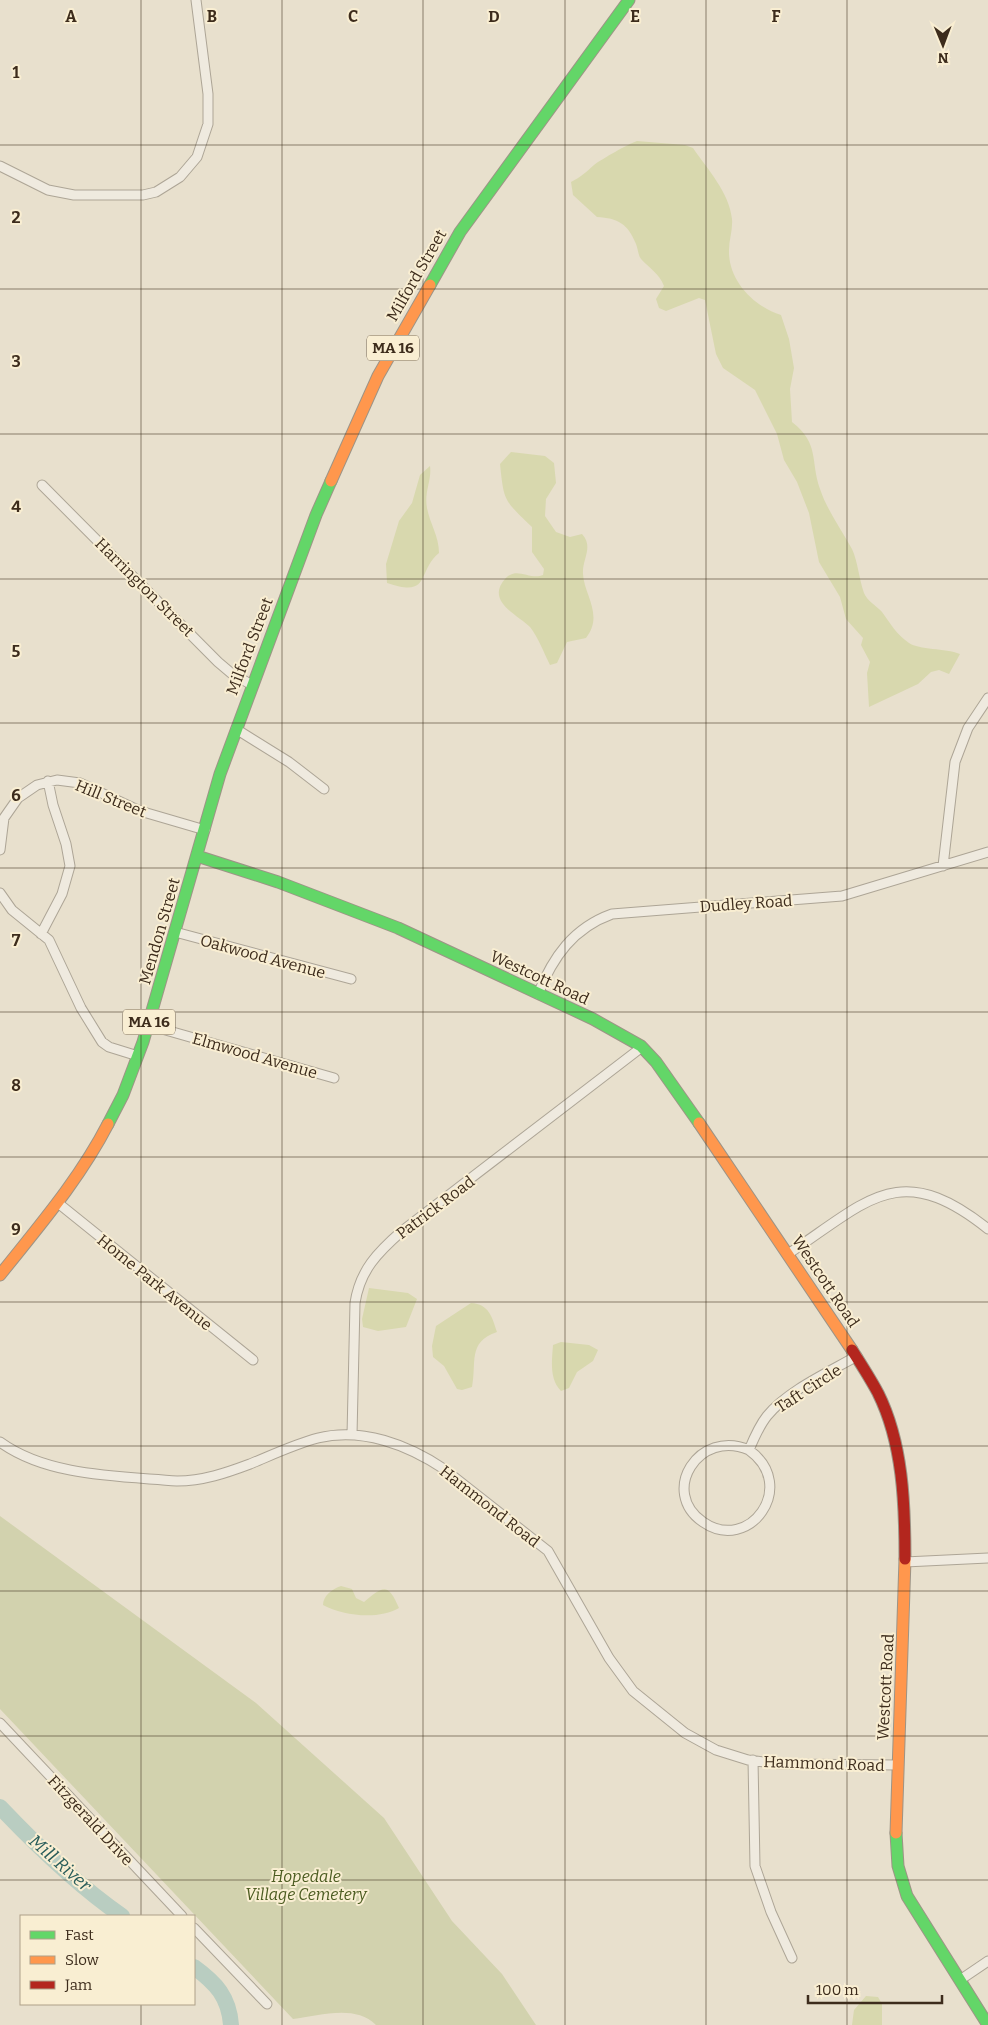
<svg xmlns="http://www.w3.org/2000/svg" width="988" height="2025" font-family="Bitter,serif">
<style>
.green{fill:#d8d8ae}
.cemetery{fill:#d2d2ae}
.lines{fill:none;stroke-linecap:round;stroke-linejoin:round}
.river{stroke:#b9cdc1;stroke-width:16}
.street-casing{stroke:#ada596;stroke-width:11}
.fast-casing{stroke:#9d9486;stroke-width:13}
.slow-casing{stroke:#9d9486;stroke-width:13}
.jam-casing{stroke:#9d9486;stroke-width:13}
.street{stroke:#efeadf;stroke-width:9}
.fast{stroke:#63d668;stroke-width:11}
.slow{stroke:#ff974d;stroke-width:11}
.jam{stroke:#b3261e;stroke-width:11}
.grid{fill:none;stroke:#3d2c1c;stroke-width:1;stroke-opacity:0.55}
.labels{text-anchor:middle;stroke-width:4;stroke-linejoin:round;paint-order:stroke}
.shield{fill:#f9eed2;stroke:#756653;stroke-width:1}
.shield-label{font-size:15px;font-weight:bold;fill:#3d2c1c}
.street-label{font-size:16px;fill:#3d2c1c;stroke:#f9eed2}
.park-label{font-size:16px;font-style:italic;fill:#4c5c21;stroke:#f9eed2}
.water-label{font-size:18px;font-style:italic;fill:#2a5e5b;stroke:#f9eed2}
.grid-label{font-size:16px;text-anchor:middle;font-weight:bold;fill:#3d2c1c;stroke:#f9eed2;stroke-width:4;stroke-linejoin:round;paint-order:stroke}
</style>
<rect width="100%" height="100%" fill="#e8e0cd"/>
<!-- green -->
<path class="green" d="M637,141L685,145L693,148C708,170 729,192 732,219C733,229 729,240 729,250C728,280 753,306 781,315L789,339L794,368L790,389L792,422C820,444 810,460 820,489C827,510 841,529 852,549C858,562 859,579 864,593C867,601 877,606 882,612C891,624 896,634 909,643C919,650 945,648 960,654L949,674L939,670L931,672L918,684L869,707L867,673L870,662L861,645L863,638L846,619L840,597L819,562L809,513L797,482L784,460L777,434L755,390L723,368L716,354L705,300L699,298L666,311L659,308L656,299L664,286C659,273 650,269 641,259C638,255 638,249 636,244C628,224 618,218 597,217L573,195L571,182C581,177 586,172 594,165C602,159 628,144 637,141Z
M511,452L545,456L554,463L556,483L546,499L545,516L556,532L570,537L582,534C594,547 582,559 583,574C584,595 604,615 586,638L567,642L557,663L550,665C544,653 538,637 530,627C519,616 489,603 502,583C504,580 507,576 510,575C519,569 532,580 543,575L544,569L532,552V527C504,500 504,502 500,464Z
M430,466C432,480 424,492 427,508C430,524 439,536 439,553C416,572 432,598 387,583L386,564L399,521L412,503L420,475Z
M369,1288L408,1293L417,1299L406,1327L378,1331L363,1327L362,1319Z
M471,1303C489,1304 492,1317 497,1332C467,1342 477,1363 472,1387L462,1390L457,1389L444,1366L433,1357L432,1346L436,1326Z
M561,1342L589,1345L598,1350L593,1361L577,1372L569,1388L561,1391C549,1379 552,1360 553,1345Z
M341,1586L352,1589L356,1598L364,1602C383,1586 388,1582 399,1608C379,1620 343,1616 323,1605C323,1596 332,1589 341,1586Z
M866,1996L878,1997L882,2004V2025H852L854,2010Z"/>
<!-- cemetery -->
<path class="cemetery" d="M0,1516L256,1703L384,1818L452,1921L502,1974L536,2025H376C355,2004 319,2016 293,2019L0,1709Z"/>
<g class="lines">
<!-- river -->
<path class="river" d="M0,1807C37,1846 77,1885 122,1916
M194,1967C216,1983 229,1997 231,2025"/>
<defs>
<path id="street" d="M0,166L48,190L74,195H143L156,192L180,177L197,157L208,124V94L196,0
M42,485L218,662L231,673L252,685
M236,729L289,762L324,789
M0,850L4,818L18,798L37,785L57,780L80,783L140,811L205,830
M943,866L955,762L968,728L988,698
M0,893L12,910L49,940L81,1008L102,1042L109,1047L138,1056
M175,932L351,979
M41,934L62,894L70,866L66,844L53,805L48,781
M538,994C553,957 573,928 612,914L842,896L988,852
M148,1025L334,1078
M58,1203L253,1360
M788,1254C868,1201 899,1158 988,1229
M352,1435L355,1303C360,1270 378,1252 402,1231L642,1047
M0,1442C48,1477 120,1476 177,1481C203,1481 226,1473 250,1464C272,1455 295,1444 318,1438C362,1427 408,1445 444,1469L548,1551L609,1658L633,1691L685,1733L716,1750L748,1760L780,1764L898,1765
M749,1450C699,1428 659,1492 703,1522C749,1554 799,1486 749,1450C754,1438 759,1426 767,1416C787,1391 829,1372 857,1356
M905,1562L988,1558
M0,1723L182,1916
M753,1760L755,1866L771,1912L792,1958
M194,1928L267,2004
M960,1980L988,1961"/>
<path id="fast" d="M430,285L460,232L629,0
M197,856L278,882L398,928L593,1019L641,1046L656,1062L699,1123
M108,1124L123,1095L143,1042L220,774L316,515L331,481
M896,1833L898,1866L907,1896L988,2025"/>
<path id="slow" d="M331,481L378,376L430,285
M699,1123L852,1350
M0,1275C39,1226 79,1180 108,1124
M896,1833L905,1559"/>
<path id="jam" d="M852,1350C861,1364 870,1378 878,1393C903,1443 905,1504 905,1559"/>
</defs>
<!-- street casing -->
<use href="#street" class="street-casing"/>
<!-- fast casing -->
<use href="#fast" class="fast-casing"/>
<!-- slow casing -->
<use href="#slow" class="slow-casing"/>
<!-- jam casing -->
<use href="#jam" class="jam-casing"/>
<!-- street -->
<use href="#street" class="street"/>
<!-- fast -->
<use href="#fast" class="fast"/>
<!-- slow -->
<use href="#slow" class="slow"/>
<!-- jam -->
<use href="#jam" class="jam"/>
</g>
<!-- grid -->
<path class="grid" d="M141,0V1916M282,0V2025M423,0V2025M565,0V2025M706,0V2025M847,0V2025M0,145H988M0,289H988M0,434H988M0,579H988M0,723H988M0,868H988M0,1012H988M0,1157H988M0,1302H988M0,1446H988M0,1591H988M0,1736H988M0,1880H988M141,2004V2025"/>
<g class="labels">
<!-- shield labels -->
<g class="shield">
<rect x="367" y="335.5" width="52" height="25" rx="4"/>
<rect x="123" y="1009.5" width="52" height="25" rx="4"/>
</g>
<g class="shield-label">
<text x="393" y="353">MA 16</text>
<text x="149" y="1027">MA 16</text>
</g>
<!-- street labels -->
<g class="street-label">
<text transform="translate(416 275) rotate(-60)" y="6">Milford Street</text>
<text transform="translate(145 587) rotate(45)" y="6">Harrington Street</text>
<text transform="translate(249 646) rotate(-69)" y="6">Milford Street</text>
<text transform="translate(111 798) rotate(22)" y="6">Hill Street</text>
<text transform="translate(746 903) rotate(-4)" y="6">Dudley Road</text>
<text transform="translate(159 931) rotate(-74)" y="6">Mendon Street</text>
<text transform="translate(263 956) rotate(15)" y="6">Oakwood Avenue</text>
<text transform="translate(540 977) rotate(25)" y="6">Westcott Road</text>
<text transform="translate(255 1055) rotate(16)" y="6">Elmwood Avenue</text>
<text transform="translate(435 1207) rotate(-37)" y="6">Patrick Road</text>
<text transform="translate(826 1281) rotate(56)" y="6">Westcott Road</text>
<text transform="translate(155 1282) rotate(39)" y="6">Home Park Avenue</text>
<text transform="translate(808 1388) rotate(-33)" y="6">Taft Circle</text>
<text transform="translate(490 1506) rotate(38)" y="6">Hammond Road</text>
<text transform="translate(885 1687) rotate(-87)" y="6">Westcott Road</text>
<text transform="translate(824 1763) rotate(2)" y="6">Hammond Road</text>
<text transform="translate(91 1820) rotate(47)" y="6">Fitzgerald Drive</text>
</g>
<!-- park labels -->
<g class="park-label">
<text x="306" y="1882">Hopedale<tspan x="306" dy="18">Village Cemetery</tspan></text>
</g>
<!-- water labels -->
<g class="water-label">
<text transform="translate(60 1863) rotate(41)" y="6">Mill River</text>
</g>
</g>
<g class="grid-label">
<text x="71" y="22">A</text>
<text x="212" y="22">B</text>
<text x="353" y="22">C</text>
<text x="494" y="22">D</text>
<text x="635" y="22">E</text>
<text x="776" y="22">F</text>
<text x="16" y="78">1</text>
<text x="16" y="223">2</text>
<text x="16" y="367">3</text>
<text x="16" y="512">4</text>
<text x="16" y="657">5</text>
<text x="16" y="801">6</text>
<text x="16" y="946">7</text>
<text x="16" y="1091">8</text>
<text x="16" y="1235">9</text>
</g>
<!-- legend -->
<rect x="20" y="1915" width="175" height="90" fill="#f9eed2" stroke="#aea089"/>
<rect x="30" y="1931" width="25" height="8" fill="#63d668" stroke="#aea089"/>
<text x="65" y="1940" font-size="15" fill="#3d2c1c">Fast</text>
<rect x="30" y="1956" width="25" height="8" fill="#ff974d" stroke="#aea089"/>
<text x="65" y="1965" font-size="15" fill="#3d2c1c">Slow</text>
<rect x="30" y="1981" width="25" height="8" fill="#b3261e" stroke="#aea089"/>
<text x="65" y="1990" font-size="15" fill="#3d2c1c">Jam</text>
<!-- north arrow -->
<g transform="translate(943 45) rotate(179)" stroke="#f9eed2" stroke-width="4" paint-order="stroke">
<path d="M0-4L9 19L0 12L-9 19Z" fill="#3d2c1c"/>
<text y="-8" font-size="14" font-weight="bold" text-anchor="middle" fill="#3d2c1c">N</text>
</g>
<!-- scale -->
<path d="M808 1995v8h134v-8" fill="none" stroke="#3d2c1c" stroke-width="2.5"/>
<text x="816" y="1995" font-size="15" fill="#3d2c1c" stroke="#f9eed2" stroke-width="4" paint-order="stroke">100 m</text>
</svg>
